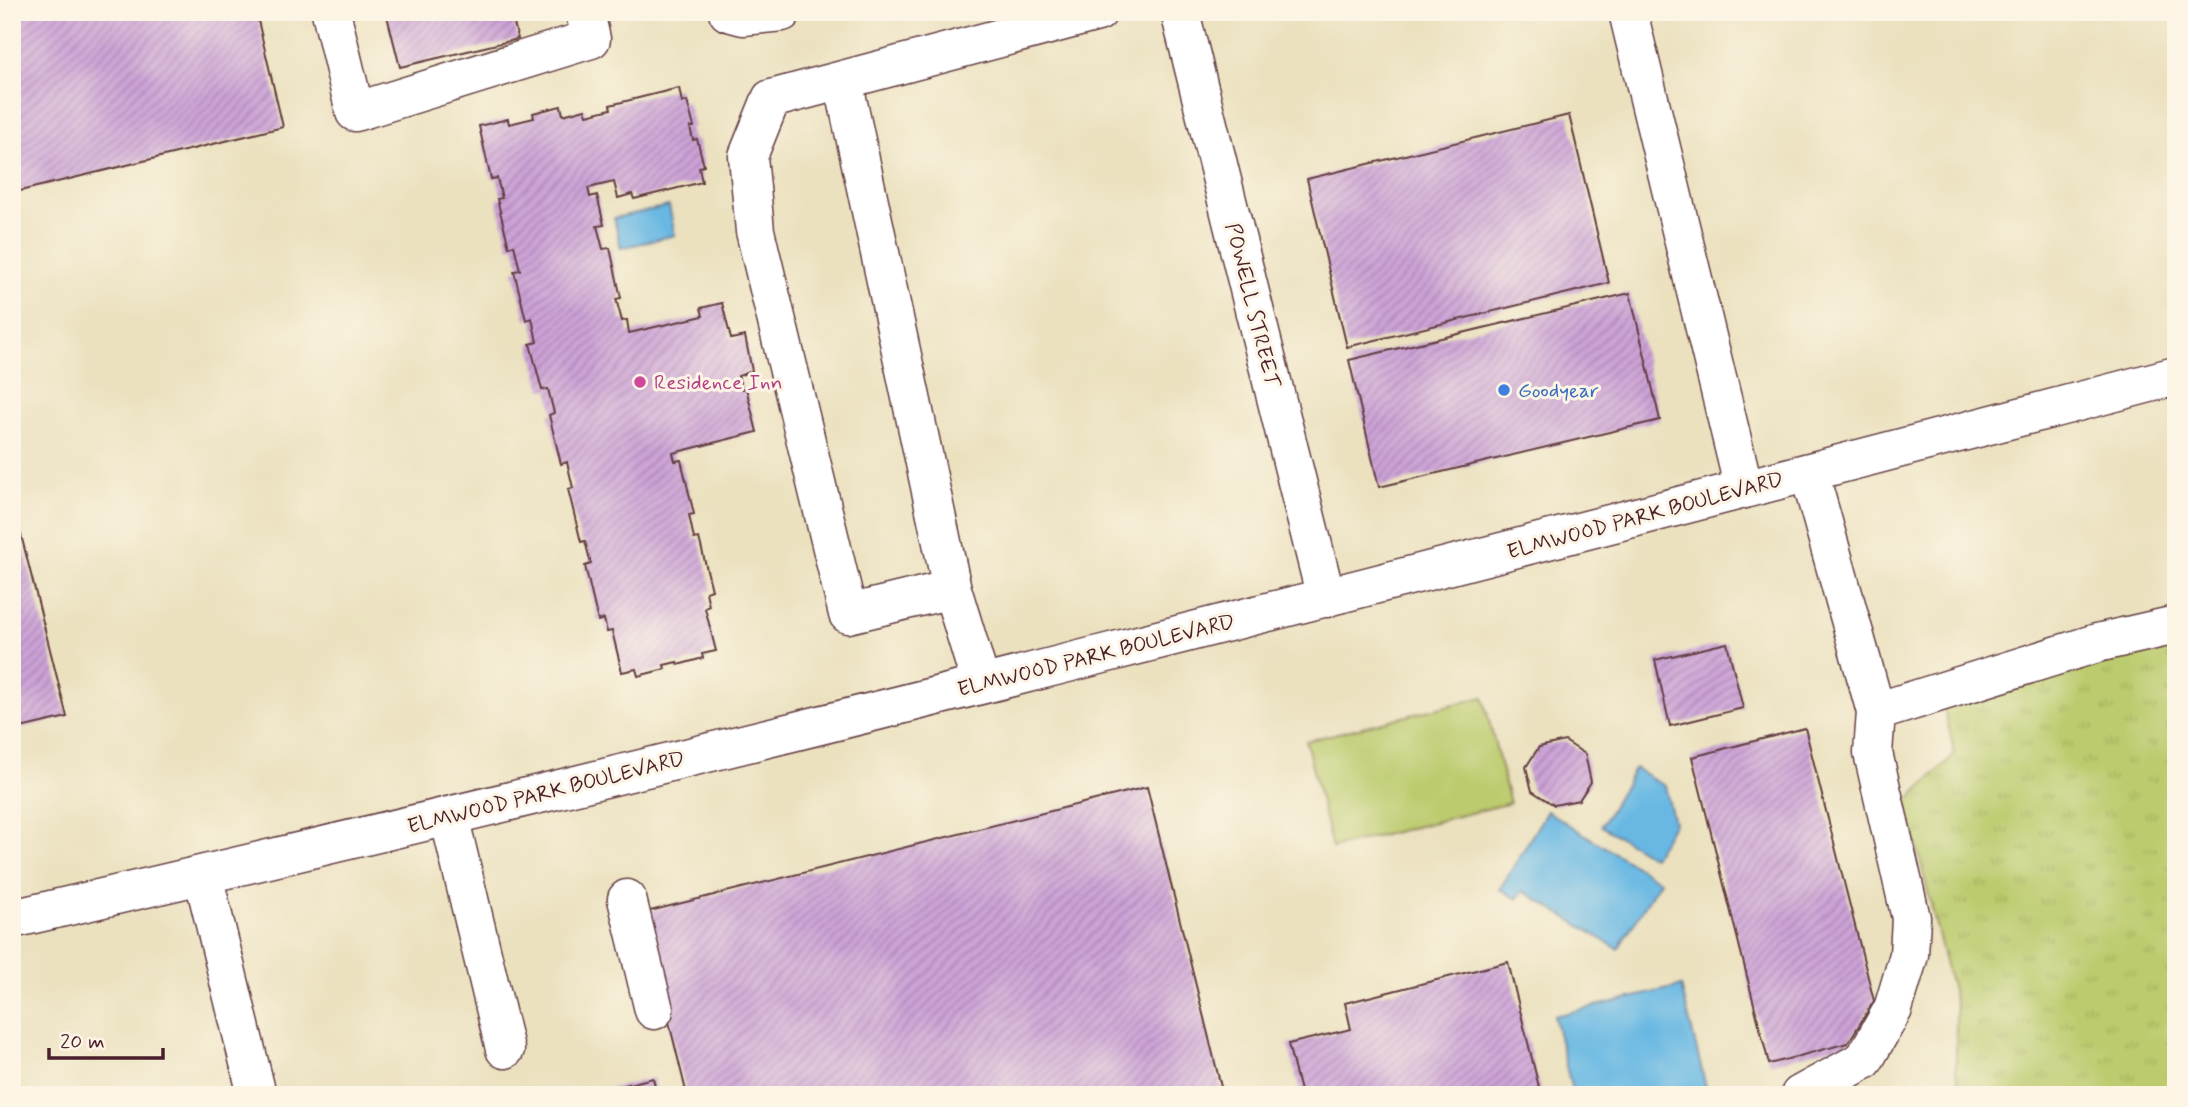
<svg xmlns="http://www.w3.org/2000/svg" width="2188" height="1107" font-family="Mynerve,sans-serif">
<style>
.grass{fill:url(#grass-tufts);stroke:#83754c;stroke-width:2}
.pitch{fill:#bccb6d;stroke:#83754c;stroke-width:2}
.water{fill:#68b8e3;stroke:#596c87;stroke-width:2}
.building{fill:url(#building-hatch)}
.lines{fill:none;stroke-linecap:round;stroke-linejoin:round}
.minor-casing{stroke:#623c41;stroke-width:41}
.minor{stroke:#fff;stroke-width:38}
.hotel-dot{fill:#d1479c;stroke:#fcf5e5;stroke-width:2.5}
.shop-dot{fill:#3f7fe0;stroke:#fcf5e5;stroke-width:2.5}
.labels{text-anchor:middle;stroke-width:6;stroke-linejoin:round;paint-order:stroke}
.street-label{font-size:21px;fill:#4a1f2b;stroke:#fcf5e5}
.hotel-label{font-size:21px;fill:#b23c85;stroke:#fcf5e5;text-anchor:start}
.shop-label{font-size:21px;fill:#366cbe;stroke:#fcf5e5;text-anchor:start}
</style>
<defs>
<pattern id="grass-tufts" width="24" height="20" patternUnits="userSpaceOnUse" patternTransform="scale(1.75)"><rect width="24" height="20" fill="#bccb6d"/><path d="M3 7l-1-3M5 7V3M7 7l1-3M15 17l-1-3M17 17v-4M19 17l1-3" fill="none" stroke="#a3ae5f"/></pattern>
<pattern id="building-hatch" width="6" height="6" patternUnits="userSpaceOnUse" patternTransform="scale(1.75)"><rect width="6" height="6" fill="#cca3d7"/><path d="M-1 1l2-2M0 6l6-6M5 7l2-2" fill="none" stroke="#a884af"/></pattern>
</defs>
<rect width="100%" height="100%" fill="#fcf5e5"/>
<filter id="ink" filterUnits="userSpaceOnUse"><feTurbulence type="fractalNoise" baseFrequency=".0143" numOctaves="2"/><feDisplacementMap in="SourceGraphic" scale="14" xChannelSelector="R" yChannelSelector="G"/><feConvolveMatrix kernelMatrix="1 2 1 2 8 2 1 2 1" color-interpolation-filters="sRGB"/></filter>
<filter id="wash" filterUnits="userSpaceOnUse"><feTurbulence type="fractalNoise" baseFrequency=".00686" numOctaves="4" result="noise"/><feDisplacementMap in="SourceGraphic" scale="28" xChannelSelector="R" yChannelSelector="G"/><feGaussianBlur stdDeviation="1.57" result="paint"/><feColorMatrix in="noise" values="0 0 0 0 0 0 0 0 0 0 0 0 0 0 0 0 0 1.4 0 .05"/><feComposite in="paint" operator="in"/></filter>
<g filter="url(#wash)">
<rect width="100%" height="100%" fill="#ebe1bf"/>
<!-- grass -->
<path class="grass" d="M2176,642V1095H1962L1956,1071V1007L1906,802L1955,754L1942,700Z"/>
<!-- pitch -->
<path class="pitch" d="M1483,697L1510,803L1332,848L1306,741Z"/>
<!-- water -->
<path class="water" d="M669,206L675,235L621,248L614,218Z
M1635,768L1665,786L1674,823L1653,857L1601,826Z
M1547,811L1660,881L1618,949L1523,891L1517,899L1500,889Z
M1681,986L1706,1087L1673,1095H1573L1554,1016Z"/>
<g id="blocks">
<!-- building -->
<path class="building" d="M12,12H256L283,127L12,193Z
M386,12H511L518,39L400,67Z
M679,88L682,103L687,101L694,127H690L693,140L697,139L704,166L699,167L702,182L634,199L632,194L618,198L614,182L588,188L590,197L597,195L604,225L597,226L603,249L610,248L621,298L616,299L622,321L627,320L629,333L703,316L701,308L722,303L731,339L745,336L752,371L738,376L742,389L746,388L757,432L673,453L675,461L681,460L694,514L689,515L694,539L699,538L712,590L706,592L709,606L705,608L716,651L702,654L703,658L678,665L677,662L664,665L665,669L638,676L636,669L622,672L612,631L607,632L604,619L598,621L585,566L591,564L585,541L581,542L568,489L573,488L567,462L561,464L549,415L554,413L548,389L542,390L530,344L537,342L532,318L526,320L514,271L520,270L514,245L509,247L497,199L502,198L497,178L491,179L479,126L508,119L509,124L534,118L533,113L561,106L563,115L585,109L587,115L611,109L610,105Z
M1569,115L1609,283L1347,347L1307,179Z
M1630,293L1660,420L1379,487L1349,360Z
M12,499L67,717L12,730Z
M1727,643L1743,708L1670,726L1655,660Z
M1805,728L1874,1001L1848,1043L1769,1064L1692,757Z
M1565,741L1585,754L1591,782L1579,800L1554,805L1532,791L1526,767L1539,747Z
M1147,787L1223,1095H687L642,913Z
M1508,962L1541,1095H1301L1288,1044L1351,1029L1345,1003Z
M653,1078L657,1095H589V1094Z"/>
</g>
</g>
<g filter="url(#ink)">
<use href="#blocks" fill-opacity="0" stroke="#623c41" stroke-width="2"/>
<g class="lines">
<defs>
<path id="minor" d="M331,12L355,112L591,39L585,12
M728,12L743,16L782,12
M1180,12L1326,598
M1628,12L1744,489
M843,80L952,589
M981,684L952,589L848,614L755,231L748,156L771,99L1098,12
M1876,712L2097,643L2176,625
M449,816L505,1049
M203,875L257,1095
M627,899L654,1010
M12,919C737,752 1457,565 2176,376
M1800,1095L1864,1060L1893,1009L1909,955L1911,918L1873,753L1876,712L1809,472"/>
</defs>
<!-- minor casing -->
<use href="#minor" class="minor-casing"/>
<!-- minor -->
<use href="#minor" class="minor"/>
</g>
</g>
<!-- markers -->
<circle class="hotel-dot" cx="640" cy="382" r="7"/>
<circle class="shop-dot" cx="1504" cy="390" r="7"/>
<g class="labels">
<!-- street labels -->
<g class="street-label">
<text transform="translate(1253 305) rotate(76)" y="7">POWELL STREET</text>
<text transform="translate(1645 515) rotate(-15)" y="7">ELMWOOD PARK BOULEVARD</text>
<text transform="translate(1096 655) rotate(-14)" y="7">ELMWOOD PARK BOULEVARD</text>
<text transform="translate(546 792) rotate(-14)" y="7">ELMWOOD PARK BOULEVARD</text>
</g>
<!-- hotel labels -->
<g class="hotel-label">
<text x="654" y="389">Residence Inn</text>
</g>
<!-- shop labels -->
<g class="shop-label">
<text x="1518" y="397">Goodyear</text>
</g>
</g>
<!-- margin -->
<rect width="2188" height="1107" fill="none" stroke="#fcf5e5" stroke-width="42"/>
<!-- scale -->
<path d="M49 1048v10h114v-10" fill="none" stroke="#4a1f2b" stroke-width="3.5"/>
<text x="60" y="1048" font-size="21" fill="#4a1f2b" stroke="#fcf5e5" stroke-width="5" paint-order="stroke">20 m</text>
</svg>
